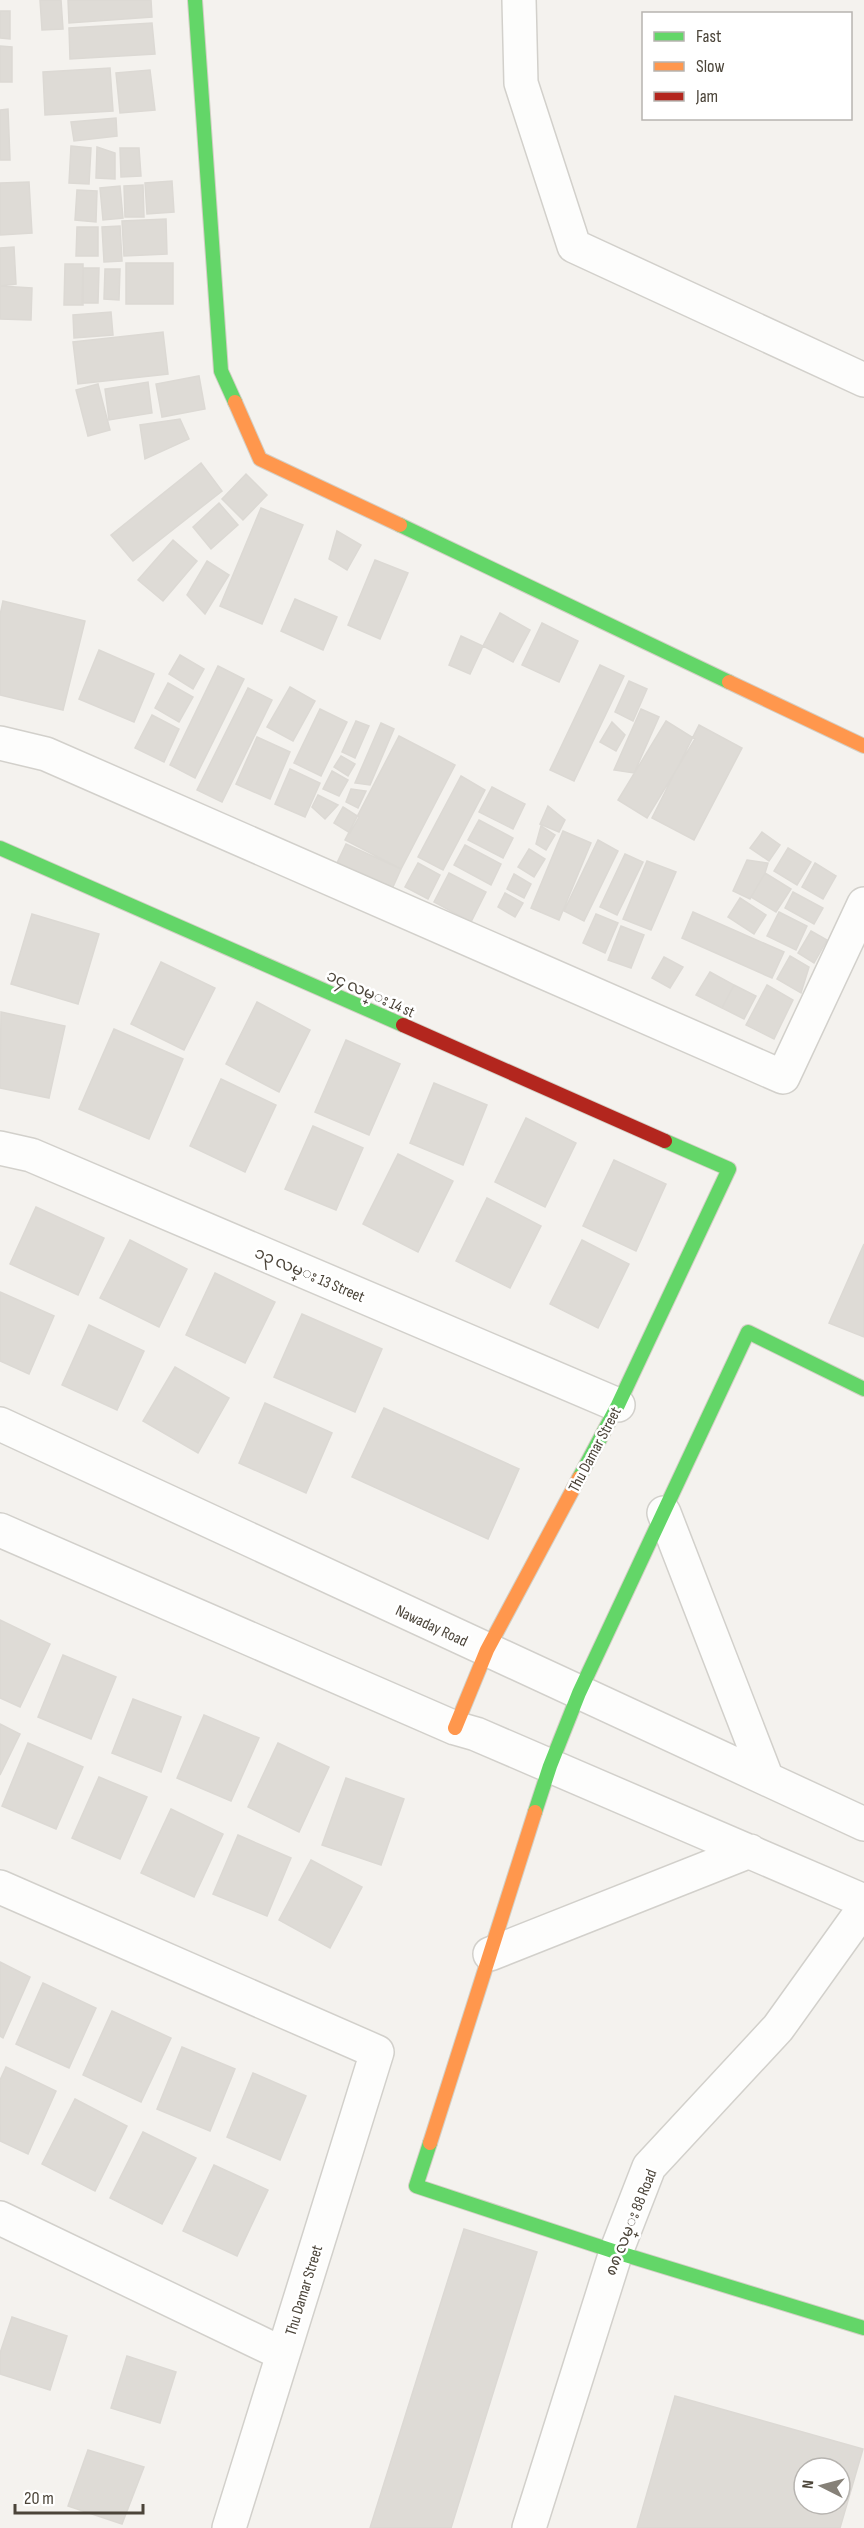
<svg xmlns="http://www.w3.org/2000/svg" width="864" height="2528" font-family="'Sofia Sans Condensed','Noto Sans Myanmar',sans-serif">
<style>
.building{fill:#dedbd6;stroke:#dcd9d4;stroke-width:1.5;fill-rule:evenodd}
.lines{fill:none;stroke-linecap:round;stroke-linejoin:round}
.street-casing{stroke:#d2d0cb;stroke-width:36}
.fast-casing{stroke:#d3cfc5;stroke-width:16}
.slow-casing{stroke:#d3cfc5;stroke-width:16}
.jam-casing{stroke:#d3cfc5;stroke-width:16}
.street{stroke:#fdfdfc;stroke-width:33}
.fast{stroke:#63d668;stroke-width:14}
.slow{stroke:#ff974d;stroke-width:14}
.jam{stroke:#b3261e;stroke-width:14}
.labels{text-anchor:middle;stroke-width:5;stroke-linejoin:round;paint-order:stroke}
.street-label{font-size:16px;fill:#4b4439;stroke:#fff}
</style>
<rect width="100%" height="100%" fill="#f4f2ee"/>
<!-- building -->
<path class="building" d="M40,0H61L63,29L42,30Z
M68,0H151L152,17L69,23Z
M0,11H10V39L0,38Z
M152,23L155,54L70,59L69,28Z
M0,46L12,47V82H0Z
M110,68L113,111L45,115L43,72Z
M150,70L155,110L120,113L116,73Z
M8,109L10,160H0V110Z
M116,118L117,136L74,141L71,122Z
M71,146L91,148L89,184L69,183Z
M97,147L115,153V179L96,178Z
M120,148H139L141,176L121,177Z
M172,181L174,212L147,214L145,183Z
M29,182L32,233L0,235V183Z
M143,185L144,217H125L124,186Z
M120,186L123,218L103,220L100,188Z
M77,190L97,191L96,222L75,220Z
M166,219L167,254L124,256L122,221Z
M120,226L122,261L104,262L102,227Z
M77,227H98V256H76Z
M14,247L16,284L0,286V248Z
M126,263H173V304H126Z
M65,264H83V305H64Z
M83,268H99L98,303H82Z
M105,269H120L119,300L104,299Z
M0,286L32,288L31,320L0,319Z
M111,312L113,335L74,338L73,315Z
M163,332L168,374L78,384L73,342Z
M199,376L205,409L162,417L156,384Z
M148,382L152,413L109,420L105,389Z
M98,384L110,430L88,436L76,390Z
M180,419L189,439L145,459L140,425Z
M201,463L222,491L133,561L111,535Z
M246,474L267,495L243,520L222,499Z
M219,503L238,525L211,549L193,527Z
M261,508L303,525L262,624L220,606Z
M337,531L361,545L347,570L329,559Z
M173,540L197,561L163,601L138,580Z
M375,560L408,573L380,639L348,625Z
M207,561L229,575L205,614L187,595Z
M295,599L337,617L323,650L281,631Z
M3,601L85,621L63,710L0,695V615Z
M500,613L530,630L513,662L483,646Z
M542,623L578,641L559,682L522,665Z
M461,636L483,646L470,674L449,665Z
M99,650L154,674L134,722L79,699Z
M180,655L204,669L193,689L169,674Z
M600,665L624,676L574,781L550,770Z
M218,666L244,679L195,778L170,765Z
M629,681L647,689L633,721L615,712Z
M168,683L193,697L179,722L155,708Z
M290,687L315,701L293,741L267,727Z
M248,688L272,700L222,802L197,790Z
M320,709L347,722L321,776L294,763Z
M641,709L659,717L634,773L614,770Z
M152,715L179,729L164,762L135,748Z
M356,721L369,726L355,758L342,752Z
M666,721L695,739L647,818L618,800Z
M612,722L625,735L616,751L600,742Z
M381,723L394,729L370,785L355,783Z
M699,725L742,748L694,840L652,818Z
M399,736L455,765L401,869L345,840Z
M257,737L290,752L270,799L236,784Z
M341,756L355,764L348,776L334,767Z
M290,769L320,783L305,817L275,804Z
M332,771L348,780L339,796L323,789Z
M461,776L485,790L443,870L418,857Z
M492,787L525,804L513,829L479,812Z
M351,789L366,791L358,808L346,802Z
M318,795L338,805L325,819L312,807Z
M548,806L565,820L559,832L540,824Z
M343,807L359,817L350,833L334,823Z
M479,820L513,838L503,858L468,840Z
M541,826L555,835L546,850L536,844Z
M563,831L591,843L559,920L531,908Z
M762,832L780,845L769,861L750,848Z
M598,840L618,851L584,921L564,911Z
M346,844L401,869L392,889L337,863Z
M465,845L501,864L491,885L454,865Z
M788,848L811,862L797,885L774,871Z
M529,849L545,859L534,877L518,867Z
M625,854L643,862L617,915L600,907Z
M747,860L768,863L765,873L750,899L733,891Z
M647,861L676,872L651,930L623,919Z
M418,863L440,875L428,899L405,887Z
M815,863L836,876L823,899L802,887Z
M449,873L486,892L471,922L434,902Z
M765,873L791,889L776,912L751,897Z
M514,874L531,884L524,898L507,889Z
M793,892L823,908L814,924L785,908Z
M505,893L523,903L515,917L498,907Z
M740,898L766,915L754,934L728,917Z
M693,912L784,952L772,978L682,938Z
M779,912L807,926L796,950L767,936Z
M32,914L99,934L78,1004L11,984Z
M596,914L618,923L605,953L583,943Z
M621,926L644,935L631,968L608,960Z
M811,931L827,940L814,963L798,953Z
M790,956L809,967L801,993L777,979Z
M664,957L683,967L670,988L652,978Z
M161,962L215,988L184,1050L131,1024Z
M710,972L734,985L722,1008L696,995Z
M734,985L756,996L744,1019L722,1008Z
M767,985L793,1000L774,1039L746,1025Z
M257,1002L310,1030L279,1092L226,1064Z
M1,1012L65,1026L49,1098L0,1088Z
M114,1029L183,1059L149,1139L79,1109Z
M346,1040L400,1064L369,1135L315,1112Z
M221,1079L276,1105L245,1172L190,1146Z
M434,1083L487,1105L463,1165L410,1143Z
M526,1118L576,1143L545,1207L495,1182Z
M313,1126L363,1148L336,1210L285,1189Z
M398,1154L453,1181L418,1252L363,1224Z
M614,1160L666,1184L636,1251L583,1226Z
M487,1198L541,1226L510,1288L456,1261Z
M36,1207L104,1238L78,1295L10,1264Z
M130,1240L187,1269L159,1327L100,1298Z
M582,1240L629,1264L598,1328L550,1304Z
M864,1244V1337L829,1323Z
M215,1273L275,1302L245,1363L186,1335Z
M0,1292L54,1316L29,1374L0,1361Z
M302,1314L382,1349L355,1412L274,1377Z
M89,1325L144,1351L117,1410L62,1385Z
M175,1367L229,1398L198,1453L143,1421Z
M265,1403L332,1433L306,1493L239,1463Z
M384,1408L519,1469L488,1539L352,1477Z
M0,1620L50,1644L20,1707L0,1698Z
M63,1655L116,1677L91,1739L38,1717Z
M133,1699L181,1717L161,1772L112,1753Z
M204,1715L259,1738L231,1801L177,1778Z
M0,1724L20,1734L0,1775Z
M28,1743L83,1767L56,1829L2,1806Z
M278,1743L329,1767L299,1832L248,1807Z
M99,1777L147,1797L120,1859L72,1838Z
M346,1778L404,1799L381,1865L322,1845Z
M171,1809L223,1834L194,1897L141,1873Z
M238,1835L291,1858L267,1916L213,1894Z
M311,1860L362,1887L330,1948L279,1920Z
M0,1962L30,1977L3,2038L0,2036Z
M43,1983L96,2008L69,2068L16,2044Z
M112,2011L171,2038L141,2102L83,2075Z
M182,2047L235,2069L210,2131L157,2109Z
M6,2067L56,2091L28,2154L0,2141V2080Z
M253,2073L306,2096L280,2160L227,2137Z
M75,2099L127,2126L95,2191L42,2164Z
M143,2132L196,2158L162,2224L110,2198Z
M214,2165L268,2190L237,2256L183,2231Z
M464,2229L537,2252L451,2528H370Z
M12,2317L67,2336L50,2390L0,2374V2353Z
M127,2356L176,2372L160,2423L111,2408Z
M675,2396L863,2449L840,2528H637ZM804,2468H840V2504H804Z
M88,2450L144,2467L122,2524L68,2506Z"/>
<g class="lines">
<defs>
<path id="street" d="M519,0L521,83L574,246L864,380
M0,743L46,754L783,1077L864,904
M0,1148L31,1155L618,1405
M0,1424L864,1824
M664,1513L767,1779
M0,1530L455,1728L476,1734L864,1901
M0,1887L377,2052L229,2528
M490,1954L750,1851
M0,2218L283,2354
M529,2528L616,2252L649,2167L778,2028L864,1908"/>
<path id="fast" d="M195,0L221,371L235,402
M400,525L729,682
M0,848L403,1025
M579,1478L618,1405L729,1169L665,1141
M535,1812L550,1766L579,1693L748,1332L864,1389
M430,2143L416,2186L616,2252L864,2328"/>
<path id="slow" d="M235,402L260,459L400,525
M729,682L864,746
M455,1728L487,1650L579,1478
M430,2143L535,1812"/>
<path id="jam" d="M403,1025L665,1141"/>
</defs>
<!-- street casing -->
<use href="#street" class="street-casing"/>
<!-- fast casing -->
<use href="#fast" class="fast-casing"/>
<!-- slow casing -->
<use href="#slow" class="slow-casing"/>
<!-- jam casing -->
<use href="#jam" class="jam-casing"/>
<!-- street -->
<use href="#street" class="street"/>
<!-- fast -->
<use href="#fast" class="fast"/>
<!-- slow -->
<use href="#slow" class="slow"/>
<!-- jam -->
<use href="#jam" class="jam"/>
</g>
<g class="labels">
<!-- street labels -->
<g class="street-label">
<text transform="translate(371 993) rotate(24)" y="6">၁၄ လမ္း 14 st</text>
<text transform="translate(310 1274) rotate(23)" y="6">၁၃ လမ္း 13 Street</text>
<text transform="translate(594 1449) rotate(-62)" y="6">Thu Damar Street</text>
<text transform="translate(432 1625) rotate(25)" y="6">Nawaday Road</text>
<text transform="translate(630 2222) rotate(-68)" y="6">၈၈ လမ္း 88 Road</text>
<text transform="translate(303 2290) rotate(-73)" y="6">Thu Damar Street</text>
</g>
</g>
<!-- legend -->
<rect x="642" y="12" width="210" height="108" fill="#ffffff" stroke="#b7b4b0" stroke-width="1.5"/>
<rect x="654" y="32" width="30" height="9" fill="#63d668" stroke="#b7b4b0" stroke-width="1.5"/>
<text x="696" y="42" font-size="18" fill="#4b4439">Fast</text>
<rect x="654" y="62" width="30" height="9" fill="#ff974d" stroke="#b7b4b0" stroke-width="1.5"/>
<text x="696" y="72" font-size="18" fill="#4b4439">Slow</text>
<rect x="654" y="92" width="30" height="9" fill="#b3261e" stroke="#b7b4b0" stroke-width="1.5"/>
<text x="696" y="102" font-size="18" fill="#4b4439">Jam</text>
<!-- north arrow -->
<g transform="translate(822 2486) rotate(276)"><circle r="28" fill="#ffffff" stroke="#b7b4b0" stroke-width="1.5"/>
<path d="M0-4.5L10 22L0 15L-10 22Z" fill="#868178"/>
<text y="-9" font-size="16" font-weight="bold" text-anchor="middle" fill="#4b4439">N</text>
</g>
<!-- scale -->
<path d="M15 2504v9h128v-9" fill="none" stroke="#4b4439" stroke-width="3"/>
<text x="24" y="2504" font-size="18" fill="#4b4439" stroke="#ffffff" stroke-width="4.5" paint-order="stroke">20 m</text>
</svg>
